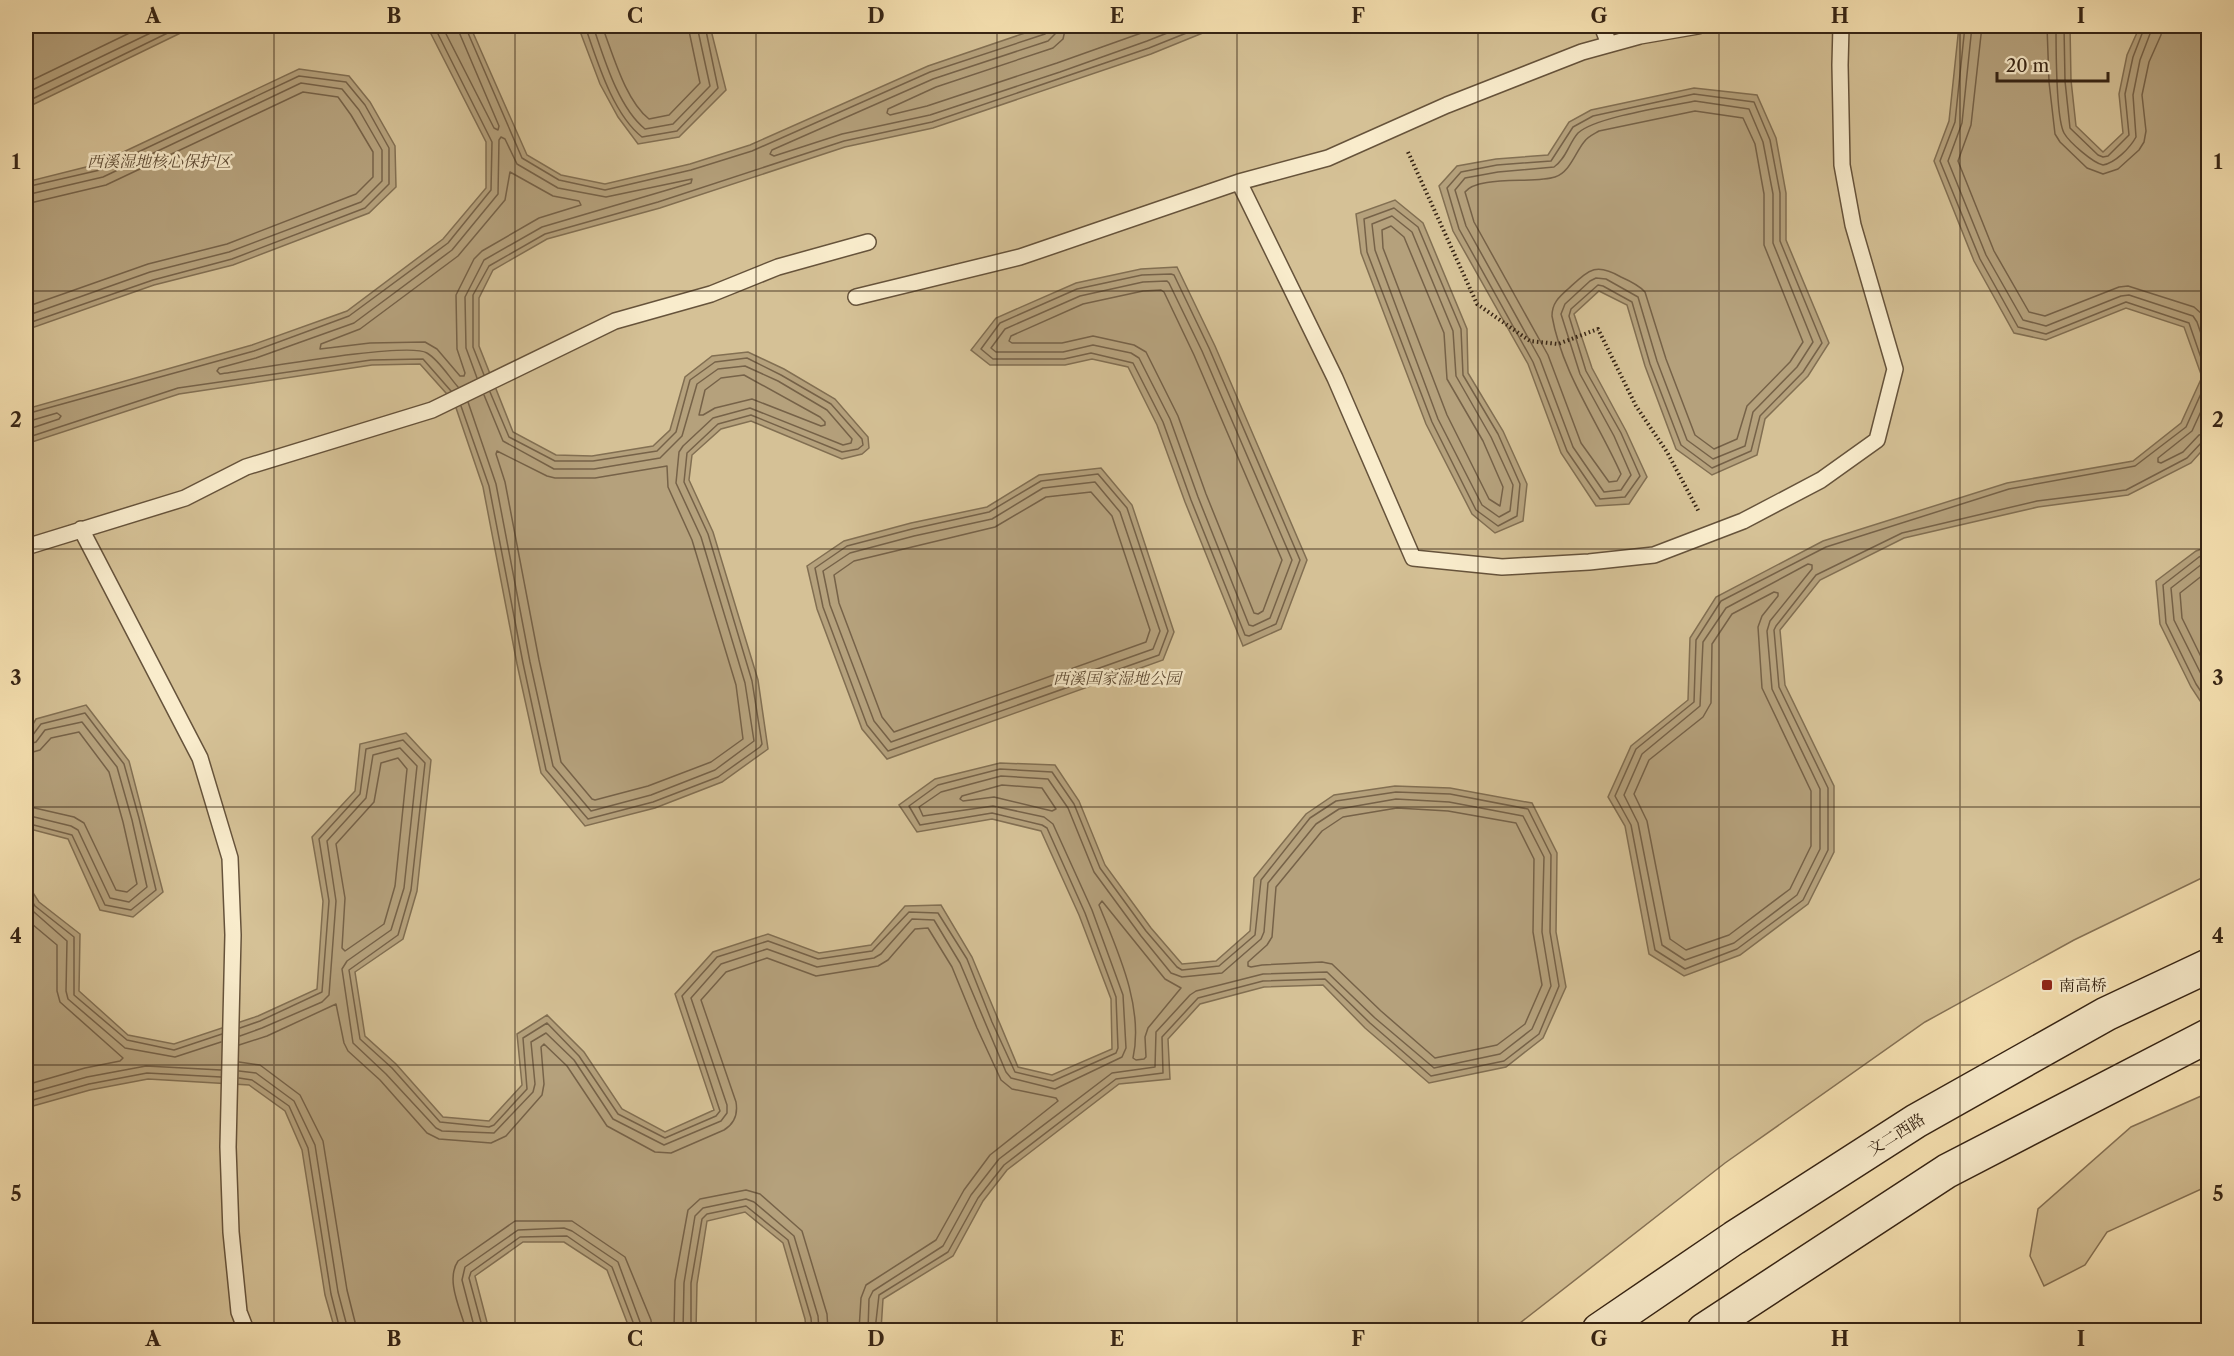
<svg xmlns="http://www.w3.org/2000/svg" width="2234" height="1356" font-family="'Libre Caslon Text','Noto Serif SC',serif">
<style>
.green{fill:#d5c196;stroke:#867255;stroke-width:1.5}
.water{fill:#b5a17c;stroke:#826f52;stroke-width:1.5}
.lines{fill:none;stroke-linecap:round;stroke-linejoin:round}
.shore{stroke:#766248;stroke-width:1.5}
.service-casing{stroke:#66533b;stroke-width:18}
.secondary-casing{stroke:#362414;stroke-width:36}
.path{stroke:#362414;stroke-width:4;stroke-dasharray:1.5 3;stroke-linecap:butt}
.service{stroke:#f9eccc;stroke-width:15}
.secondary{stroke:#f9eccc;stroke-width:33}
.grid{fill:none;stroke:#362414;stroke-width:1.5;stroke-opacity:0.55}
.poi-dot{fill:#8f2418;stroke:#f9eccc;stroke-width:2}
.labels{text-anchor:middle;stroke-width:5;stroke-linejoin:round;paint-order:stroke}
.park-label{font-size:16px;font-style:italic;fill:#5e4b34;stroke:#f9eccc}
.poi-label{font-size:16px;fill:#362414;stroke:#f9eccc;text-anchor:start}
.street-label{font-size:16px;fill:#362414;stroke:#f9eccc}
.neatline{fill:none;stroke:#362414;stroke-width:2}
.grid-label{font-size:20px;text-anchor:middle;font-weight:bold;fill:#362414}
</style>
<rect width="100%" height="100%" fill="#f6e1b1"/>
<filter id="stains"><feTurbulence type="fractalNoise" baseFrequency=".00333" numOctaves="4"/><feColorMatrix values="0 0 0 0 .2 0 0 0 0 .09 0 0 0 0 .02 0 0 0 .5 -.17"/></filter>
<radialGradient id="worn" r=".72"><stop offset=".6" stop-color="#630" stop-opacity="0"/><stop offset="1" stop-color="#630" stop-opacity=".3"/></radialGradient>
<!-- green -->
<path class="green" d="M26,26H2208V875L2074,940L1925,1022L1725,1163L1511,1330H26Z
M2208,1093V1186L2107,1232L2085,1265L2044,1286L2030,1256L2038,1209L2131,1127Z"/>
<!-- water -->
<path class="water" d="M26,26H195L26,108Z
M427,26H470L527,155L561,175L605,184L690,164L750,145L928,66L1025,33L1055,26H1220L1151,54L933,128L845,147L660,208L547,239L493,270L479,298V346L513,432L556,455L592,456L653,446L670,430L685,377L712,356L748,352L784,369L835,399L868,437L869,448L862,454L842,459L751,421L721,429L692,455L689,480L713,532L758,680L768,749L722,782L655,808L585,826L541,773L517,664L483,487L454,402L420,364L372,365L179,394L26,444V409L252,345L347,311L443,239L486,188V142Z
M578,26H710L726,90L679,137L638,144L618,117L600,84Z
M1959,26H2070L2071,80L2076,126L2103,152L2123,133L2119,94L2127,55L2140,26H2208V444L2191,463L2128,495L2038,507L1904,538L1820,580L1780,630L1785,685L1834,786V852L1808,904L1740,955L1684,976L1649,954L1625,826L1608,797L1631,746L1688,700L1690,638L1716,597L1823,541L2007,483L2133,461L2181,423L2202,377L2184,327L2126,308L2046,340L2014,333L1974,261L1934,161L1949,121Z
M299,69L349,76L370,102L395,146L396,187L369,213L233,265L154,285L26,330V182L98,164Z
M1694,88L1757,95L1776,138L1786,193V240L1829,343L1808,376L1765,419L1757,455L1712,475L1676,449L1645,366L1627,305L1599,291L1574,314L1592,368L1626,431L1647,477L1629,504L1596,506L1561,453L1528,364L1453,231L1439,186L1457,166L1496,159L1548,155L1569,122L1591,110Z
M1395,200L1423,223L1467,329L1468,373L1503,431L1527,484L1523,521L1495,533L1472,514L1426,424L1361,253L1356,214Z
M1177,267L1215,346L1307,560L1281,629L1243,646L1185,502L1157,425L1128,367L1092,359L1065,365H990L971,350L996,318L1076,283L1141,269Z
M1101,468L1132,505L1174,632L1163,660L887,759L862,729L817,609L807,566L844,541L911,523L987,507L1039,475Z
M2208,547V713L2191,687L2160,624L2156,581L2196,551Z
M86,705L129,761L163,892L133,917L100,910L68,839L26,828V736L36,719Z
M406,733L431,760L417,891L403,939L355,972L365,1036L396,1064L443,1117L489,1121L522,1085L517,1034L547,1015L584,1052L622,1109L665,1132L714,1110L675,994L713,952L768,934L819,953L871,945L905,906L941,905L972,957L1018,1067L1052,1075L1112,1049L1111,999L1079,915L1041,831L992,819L917,832L899,805L935,779L1000,763L1055,765L1079,801L1105,865L1151,928L1182,964L1216,961L1250,931L1254,878L1306,814L1334,795L1395,786L1450,788L1532,803L1557,853L1556,932L1566,987L1543,1038L1506,1067L1429,1083L1365,1028L1323,985L1264,987L1200,1004L1168,1039L1170,1079L1119,1084L1007,1170L983,1201L953,1256L883,1299L881,1330H806L805,1319L783,1243L745,1212L707,1221L697,1284L696,1330H630L607,1270L564,1242H523L475,1276L489,1330H335L325,1295L302,1150L285,1111L249,1085L148,1079L90,1090L26,1108V882L39,902L80,934L79,991L128,1035L174,1044L258,1016L317,989L323,901L312,837L355,791L360,744Z"/>
<g class="lines">
<!-- shore -->
<path class="shore" d="M442,26L494,128L498,130L499,126L459,32L458,26
M465,26L522,158L559,180L605,190L691,170L752,151L930,72L1045,34L1048,31L1049,26
M585,26C597,60 612,113 642,137L677,131L718,88L705,26
M593,26C604,58 618,107 645,129L673,124L710,86L697,26
M602,26C613,54 625,100 649,119L669,115L700,83L688,26
M1057,26L1055,34L1048,41L933,79L772,150L770,154L774,156L842,134L930,115L1060,72L1147,41L1185,26
M1066,26L1063,39L1053,48L936,87L888,109L887,113L890,115L927,106L1057,63L1161,26
M1965,26L1955,122L1940,161L1980,259L2018,327L2046,334L2126,302L2189,323L2208,378L2186,427L2135,466L2009,489L1826,547L1721,601L1696,640L1694,702L1636,749L1615,796L1631,825L1655,950L1685,969L1737,949L1803,900L1828,850V788L1779,687L1774,630L1776,626L1816,575L1902,533L2037,501L2126,490L2187,458L2202,442L2208,440
M1972,26L1962,123L1948,161L1986,255L2023,320L2046,326L2121,296L2129,295L2193,316L2197,322L2208,354
M1982,26L1971,125L1958,161L1994,251L2029,312L2045,316L2119,287L2128,286L2194,307L2203,315L2208,327
M2047,26L2049,82L2055,134L2060,142L2087,168L2103,174L2118,169L2139,150L2144,142L2146,131L2142,95L2149,62L2161,35L2162,26
M2056,26C2056,45 2056,118 2064,133C2069,142 2093,163 2103,165C2115,163 2130,148 2136,137L2133,95L2140,60L2153,26
M2064,26L2065,81L2070,128L2098,155L2103,157L2108,156L2129,135L2125,94L2133,57L2145,26
M26,83L144,26
M26,93L165,26
M1694,94L1754,102L1770,140L1780,193V241L1822,343L1803,372L1760,416L1751,451L1712,468L1681,445L1650,364L1632,302L1603,286L1598,285L1571,309L1569,316L1586,371L1621,433L1640,476L1625,497L1600,499L1567,451L1533,362L1459,229L1447,188L1461,172L1497,165L1551,161L1573,127L1593,116Z
M1695,101L1749,109L1763,142L1773,194V243L1813,342L1797,367L1753,412L1745,446L1713,459L1687,440L1657,361L1638,297L1606,279L1596,278L1590,281L1565,304L1561,314L1580,374L1614,436L1631,475L1621,490L1604,492L1573,447L1540,359L1466,226L1455,190L1465,178L1498,172L1554,167C1566,159 1569,143 1578,133C1595,117 1670,106 1695,101Z
M26,102L182,26
M1695,111L1743,118L1755,144L1764,194V245L1803,342L1790,362L1747,406L1737,439L1714,449L1695,435L1666,359L1645,292C1639,285 1630,281 1621,277C1595,262 1589,270 1568,289C1559,297 1552,303 1552,316C1562,373 1598,422 1621,474L1617,481L1609,482L1581,443L1548,355L1474,222L1465,192C1478,175 1534,184 1555,177C1570,172 1575,153 1584,142C1587,137 1594,134 1599,131Z
M510,172L553,196L579,201L581,205L539,218L482,251L474,259L456,295L457,349L465,373L464,376H460L437,349L425,342L370,343L320,349L321,344L360,329L458,256L505,200Z
M26,187L100,170L299,76L346,82L365,105L389,148V184L365,208L232,259L153,280L26,324
M26,195L103,177L301,83L342,89L359,110L382,150V181L361,202L229,252L150,272L26,316
M26,204L106,185L303,92L338,97L351,115L373,152V177L356,194L227,244L148,264L26,307
M1394,208L1418,227L1461,329L1463,375L1498,434L1520,484L1517,516L1498,526L1476,510L1432,422L1367,252L1364,219Z
M1392,216L1412,232L1453,331L1456,376L1491,437L1513,485L1510,511L1499,517L1482,505L1438,419L1375,250L1372,224Z
M1391,226L1404,237L1444,333L1447,379L1483,441L1503,487L1500,506L1489,499L1447,415L1383,248L1382,230Z
M1171,274L1174,275L1209,348L1300,560L1276,624L1249,636L1245,635L1191,500L1163,422L1133,363L1091,353L1064,359H993L981,349L1000,323L1077,289L1142,275Z
M1143,282L1167,281L1169,283L1202,351L1292,560L1270,618L1253,626L1249,625L1198,497L1170,419L1139,358L1131,353L1093,345L1063,352H996L991,348L1005,329L1080,296Z
M1161,290L1164,292L1194,355L1282,560L1263,611L1258,614L1254,613L1206,494L1178,416L1146,352L1134,345L1093,336L1062,343H1012L1009,341L1011,336L1083,304L1143,291Z
M484,375L473,347V295L489,266L545,234L658,202L844,141L932,122L1149,48L1204,26
M744,375L820,417L825,422V425L821,426L752,399L715,408L703,415H699L705,390L721,378Z
M458,387C449,377 439,360 427,353C408,341 251,370 220,374L217,371L219,368L256,358L354,323L452,250L498,194L499,140L501,137L505,139L517,164L558,188L606,197L692,179L691,183L542,227L484,260L465,297L466,348L477,378
M2208,396L2192,431L2158,458V462L2161,463L2183,452L2199,435L2208,433
M468,402L496,484L530,662L553,766L591,811L651,795L715,770L754,741L745,683L701,537L676,483L679,452L683,446L713,418L750,408L843,445L851,443L852,439L827,410L778,381L745,366L718,369L697,384L682,436L660,458L594,469H554L503,441L484,395
M461,406L489,486L523,663L546,770L588,819L653,802L718,777L760,747L762,744L752,681L708,534L684,482L687,453L718,424L751,415L842,452L858,449L863,445L862,439L831,404L781,375L747,358L715,362L690,380L676,432L657,451L593,461H555L509,437L490,392
M26,414L254,351L349,316L448,243L491,190L492,142L434,26
M26,422L57,413L61,416L59,419L26,430
M26,438L178,388L371,360L423,359L451,391
M497,451L547,476L555,478H595L667,466L668,487L692,540L736,685L743,739L711,762L648,786L595,800L592,799L561,762L539,660L505,482L496,454Z
M1098,474L1127,508L1168,631L1159,655L888,751L867,725L823,607L815,568L847,546L912,529L989,512L1041,481Z
M1095,482L1120,512L1160,631L1153,649L891,742L874,721L830,605L823,571L850,553L914,536L992,519L1043,488Z
M1091,492L1112,516L1150,630L1146,642L894,732L882,717L839,603L834,575L854,561L995,527L1046,497Z
M2208,553L2199,557L2163,585L2166,623L2196,684L2208,702
M2208,561L2202,564L2171,588L2174,620L2208,688
M1808,564L1812,565V569L1770,621L1767,631L1772,689L1820,789V849L1797,895L1734,943L1685,960L1662,945L1638,823L1624,795L1642,754L1700,706L1703,642L1726,608Z
M2208,571L2180,593L2182,618L2208,671
M1774,592L1778,593V596L1762,616L1758,627L1762,688L1811,791V846L1790,889L1729,935L1686,950L1670,939L1647,821L1634,794L1649,760L1703,717L1711,703L1712,644L1732,614Z
M26,738L32,736L41,724L85,713L124,764L139,818L156,890L131,910L105,905L72,835L26,823
M26,745L36,742L45,730L82,722L117,767L132,820L147,887L129,902L110,898L78,830L71,826L26,815
M26,754L40,750L51,738L79,732L109,772L123,822L137,884L127,892L116,890L84,823L74,817L26,806
M398,758L407,769L395,886L384,924L345,951L342,948L345,898L336,844L374,802L381,763Z
M1002,785L1042,788L1056,809L1052,811L994,797L963,801L960,799L962,796Z
M1397,808L1448,811L1516,823L1534,859L1533,932L1542,985L1525,1024L1497,1045L1435,1058L1381,1011L1332,964L1322,962L1262,965L1251,967L1248,966V962L1267,945L1272,937L1276,887L1322,831L1343,817Z
M26,892L35,906L74,937V995L127,1040L174,1050L222,1034
M1102,901L1165,979L1181,988L1148,1028L1145,1037L1146,1057L1144,1059L1136,1060L1133,1058C1144,1007 1118,952 1099,905Z
M26,905L67,941L66,991L68,999L125,1048L175,1057L221,1042
M26,919L57,945V991L60,1002L123,1058L120,1061L85,1068L26,1085
M240,1028L260,1021L322,992L329,901L319,839L360,794L366,749L403,740L425,763L411,890L398,935L349,970L360,1039L392,1068L440,1122L489,1127L494,1125L527,1089L523,1038L547,1023L579,1056L618,1114L665,1138L716,1116L720,1111L682,996L717,957L768,941L818,959L872,951L909,912L938,913L967,959L992,1022L1015,1072L1053,1081L1116,1053L1118,1048L1116,997L1085,913L1047,828L1042,825L992,813L920,825L909,806L938,785L1000,769L1052,772L1074,804L1100,868L1146,931L1177,967L1182,970L1219,966L1255,935L1261,880L1310,818L1336,801L1396,792L1450,794L1528,809L1551,855L1550,932L1559,986L1539,1034L1504,1061L1431,1076L1370,1023L1325,979L1263,981L1198,998L1162,1037L1163,1073L1116,1079L1004,1165L978,1198L948,1252L879,1295L875,1330
M240,1036L262,1028L322,1002L329,995L336,901L327,841L366,798L373,755L400,748L417,766L404,888L391,930L347,961L342,969L353,1043L386,1074L436,1128L442,1131L494,1133L533,1092L535,1084L531,1042L546,1033L574,1060L613,1119L664,1145L721,1121L727,1113V1105L691,998L721,964L767,949L817,967L874,958L881,954L912,919L934,920L960,963L1006,1072L1011,1078L1055,1089L1122,1057L1126,1048L1123,995L1092,910L1053,824L1044,817L993,806L923,816L919,807L941,792L1001,776L1048,779L1068,808L1094,872L1141,936L1171,973L1182,977L1222,973L1261,939L1264,932L1268,883L1316,824L1339,809L1396,799L1449,802L1523,816L1544,857L1542,932L1551,986L1532,1029L1500,1054L1434,1068L1375,1018L1327,972L1263,974L1196,991L1190,995L1156,1032L1155,1067L1112,1073L999,1159L971,1195L943,1246L873,1291L869,1299L868,1330
M239,1045L267,1036L336,1004L344,1043L348,1051L380,1080L427,1133L439,1139L491,1143L506,1136L542,1095L544,1084L541,1047L544,1044L567,1066L607,1126L655,1152L671,1153L724,1130C734,1124 738,1114 736,1102L701,1000L726,972L767,958L816,976L878,966L888,960L915,929L928,928L952,967L977,1028L1001,1080L1012,1089L1056,1098L1058,1101L990,1155L964,1190L936,1240L866,1285L861,1298L859,1330
M239,1062L260,1065L300,1095L323,1141L347,1290L357,1330
M239,1071L256,1073L294,1101L315,1145L338,1292L348,1330
M239,1078L252,1080L289,1106L308,1148L331,1294L340,1330
M26,1094L87,1077L146,1066L221,1070
M26,1102L89,1084L147,1073L221,1077
M466,1330C461,1310 445,1280 458,1261L515,1221H572L625,1257L651,1320L652,1330
M475,1330L462,1280L465,1267L518,1230L564,1228L572,1231L618,1262L643,1330
M483,1330L469,1278L471,1272L520,1237L567,1236L612,1267L636,1330
M674,1330L675,1281L688,1210L700,1199L746,1190L760,1194L802,1231L827,1314L828,1330
M683,1330L684,1283L695,1216L703,1208L746,1199L754,1202L794,1236L818,1316L819,1330
M691,1330V1283L702,1219L707,1214L746,1206L788,1240L811,1318L812,1330"/>
<defs>
<path id="service" d="M1602,26L1609,44
M1239,182L1335,378L1413,558L1502,567L1589,562L1654,555L1743,521L1821,480L1877,440L1895,369L1853,225L1842,165L1840,65L1841,26
M856,297L1020,257L1239,182L1328,158L1447,105L1582,52L1640,36L1698,26
M81,529L200,758L230,858L233,935L228,1147L231,1232L239,1312L246,1330
M26,547L185,498L246,467L432,410L615,321L711,294L778,267L868,242"/>
<path id="secondary" d="M1599,1330L1734,1238L1916,1121L2106,1014L2208,966
M1704,1330L1947,1171L2208,1036"/>
</defs>
<!-- service casing -->
<use href="#service" class="service-casing"/>
<!-- secondary casing -->
<use href="#secondary" class="secondary-casing"/>
<!-- path -->
<path class="path" d="M1408,152L1477,304L1530,341L1558,344L1598,329L1636,406L1667,452L1699,512"/>
<!-- service -->
<use href="#service" class="service"/>
<!-- secondary -->
<use href="#secondary" class="secondary"/>
</g>
<!-- grid -->
<path class="grid" d="M274,26V1330M515,26V1330M756,26V1330M997,26V1330M1237,26V1330M1478,26V1330M1719,26V1330M1960,26V1330M26,291H2208M26,549H2208M26,807H2208M26,1065H2208"/>
<!-- markers -->
<rect class="poi-dot" x="2041" y="979" width="12" height="12" rx="3"/>
<g class="labels">
<!-- park labels -->
<g class="park-label">
<text x="159" y="167">西溪湿地核心保护区</text>
<text x="1117" y="684">西溪国家湿地公园</text>
</g>
<!-- poi labels -->
<g class="poi-label">
<text x="2059" y="991">南高桥</text>
</g>
<!-- street labels -->
<g class="street-label">
<text transform="translate(1896 1134) rotate(-32)" y="6">文二西路</text>
</g>
</g>
<!-- margin -->
<rect width="2234" height="1356" fill="none" stroke="#f6e1b1" stroke-width="66"/>
<!-- scale -->
<path d="M1997 72v9h111v-9" fill="none" stroke="#362414" stroke-width="3"/>
<text x="2006" y="72" font-size="18" fill="#362414" stroke="#f9eccc" stroke-width="4.5" paint-order="stroke">20 m</text>
<rect x="33" y="33" width="2168" height="1290" class="neatline"/>
<g class="grid-label">
<text x="153" y="23">A</text>
<text x="394" y="23">B</text>
<text x="635" y="23">C</text>
<text x="876" y="23">D</text>
<text x="1117" y="23">E</text>
<text x="1358" y="23">F</text>
<text x="1599" y="23">G</text>
<text x="1840" y="23">H</text>
<text x="2081" y="23">I</text>
<text x="16" y="169">1</text>
<text x="2218" y="169">1</text>
<text x="16" y="427">2</text>
<text x="2218" y="427">2</text>
<text x="16" y="685">3</text>
<text x="2218" y="685">3</text>
<text x="16" y="943">4</text>
<text x="2218" y="943">4</text>
<text x="16" y="1201">5</text>
<text x="2218" y="1201">5</text>
<text x="153" y="1346">A</text>
<text x="394" y="1346">B</text>
<text x="635" y="1346">C</text>
<text x="876" y="1346">D</text>
<text x="1117" y="1346">E</text>
<text x="1358" y="1346">F</text>
<text x="1599" y="1346">G</text>
<text x="1840" y="1346">H</text>
<text x="2081" y="1346">I</text>
</g>
<rect width="100%" height="100%" filter="url(#stains)"/>
<rect width="100%" height="100%" fill="url(#worn)"/>
</svg>
